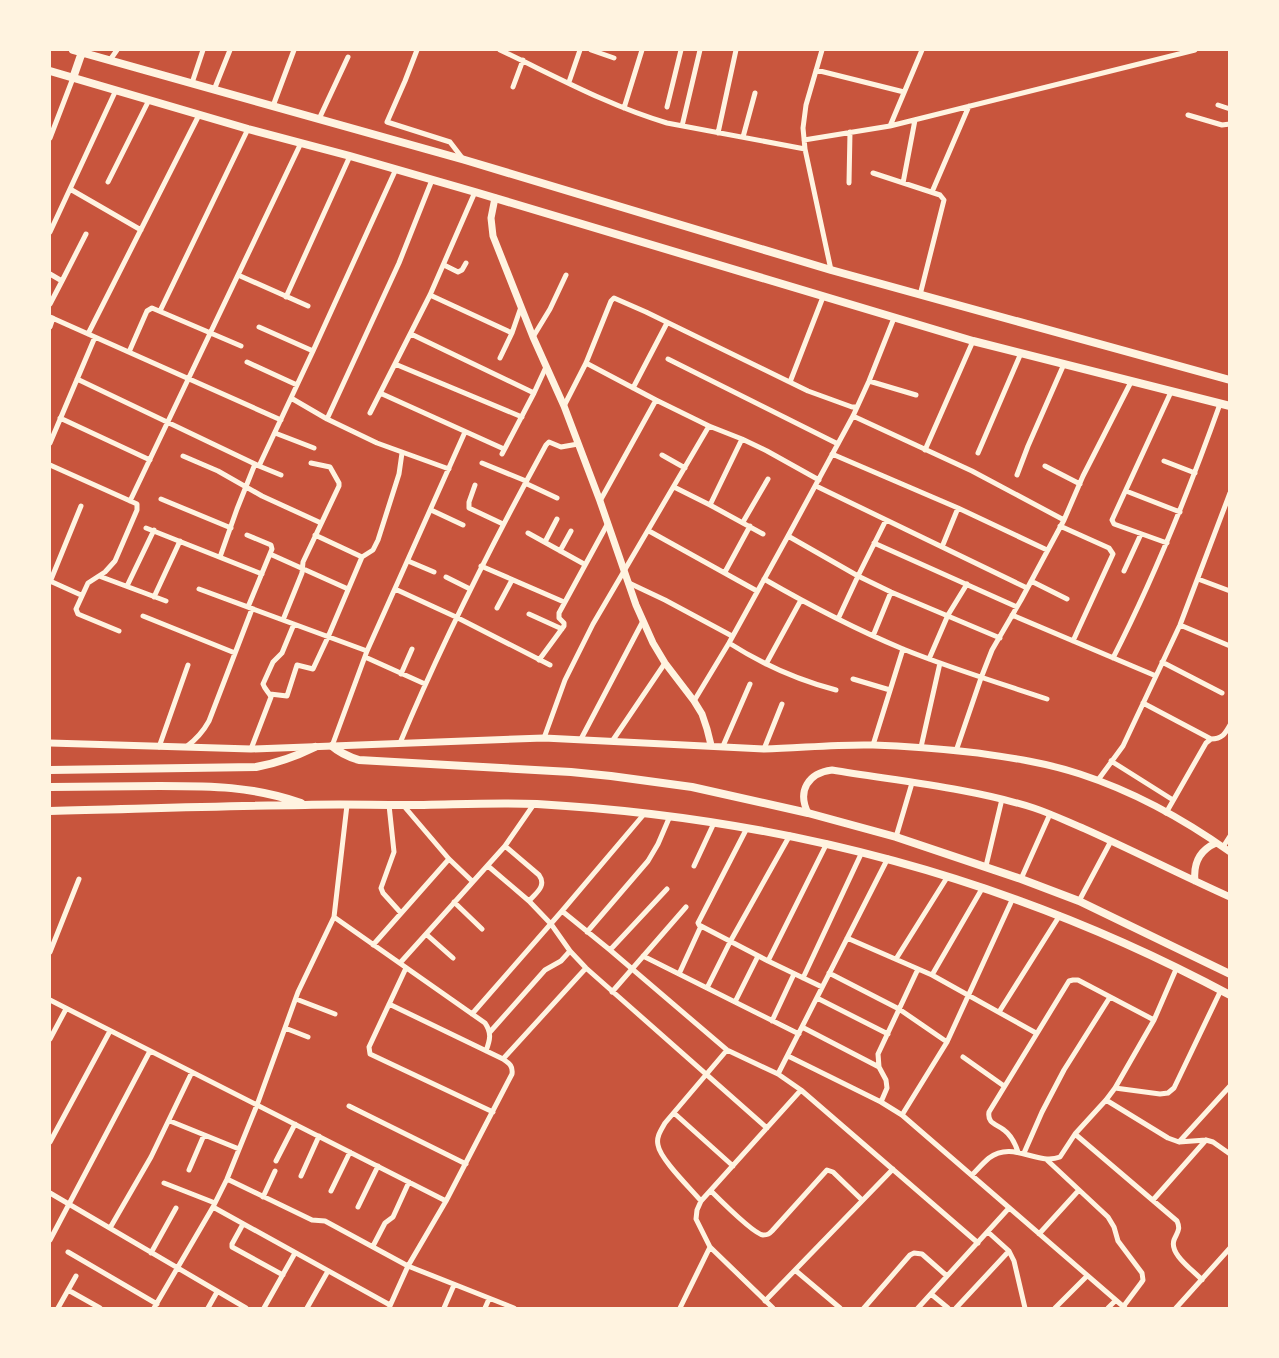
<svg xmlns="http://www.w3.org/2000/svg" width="1279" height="1358" font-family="Quicksand,sans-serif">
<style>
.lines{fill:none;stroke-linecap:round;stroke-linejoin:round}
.minor{stroke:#fff3e0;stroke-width:5}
.tertiary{stroke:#fff3e0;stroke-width:7}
.secondary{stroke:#fff3e0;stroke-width:8}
</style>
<rect width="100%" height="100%" fill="#c8553d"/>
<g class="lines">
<!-- minor -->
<path class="minor" d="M417,50L405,81L387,122L450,142L463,159
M500,50C555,76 609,106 667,123L805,149
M591,50L614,58
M822,50L806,105L803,128L805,149L831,270
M110,60L117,50
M816,70L904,92
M569,82L580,50
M192,83L203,50
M513,87L523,60
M214,90L230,50
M1218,105L1230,109
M273,106L294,50
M667,107L681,50
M624,108L642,50
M1188,115L1222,125L1230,124
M319,119L348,57
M682,126L700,50
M890,126L922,50
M718,133L736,50
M743,137L755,93
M50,138L73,78
M804,140L890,126L1195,50
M873,173L940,195L944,200L920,295
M108,182L149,100
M849,183L850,132
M903,183L915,120
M70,189L141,230
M932,192L969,106
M50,232L116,90
M444,265L458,272L462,270L466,263
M50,274L62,281L50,304
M238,275L308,306
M62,281L86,234
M430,295L512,333
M286,297L350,156
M160,311L248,129
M50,317L281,420
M50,327L53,318
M259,327L313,351
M88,334L199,115
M411,334L534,393
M533,337L550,309L566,275
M129,352L147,311L152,308L241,346
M500,358L512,333L521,307
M668,359L838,444
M247,362L297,385
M586,363L656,400L709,426L742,439L767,451L819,480
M395,364L522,417
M77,379L259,466L281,475
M869,381L916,395
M790,382L823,297
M633,388L667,323
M380,393L504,449
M291,398L327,419L377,443L449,469
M564,406L586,363L611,301L614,298L646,312L808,391L852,407H857
M370,413L430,295L475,192
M853,416L972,471L1064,520
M60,418L150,460
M327,419L399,263L432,180
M275,433L314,448
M50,443L95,337
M925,450L973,341
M978,453L1021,353
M502,454L534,393L546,367
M832,454L958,508L1047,550
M662,455L685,468
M183,456L218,471L262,496L321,523
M1164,461L1195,473
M482,463L526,481
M50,465L137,504V510L115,561L105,572L88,583L76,609L78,614L119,631
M259,466L313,351L396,169
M1045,466L1080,484
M1017,475L1028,446L1064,364
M525,483L557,498
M475,485L469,502V508L503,524
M816,486L1027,588
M674,487L710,505L763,534
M1126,491L1180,512
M161,499L231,528
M130,501L301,143
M600,501L656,400
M710,505L742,439
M431,510L463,525
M743,522L768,479
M1060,526L1109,548L1113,554L1073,641
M146,528L262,574
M649,531L757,591
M528,533L584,564
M247,535L271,545L272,549L248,607
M315,535L362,557
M788,536L858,576L891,592L1000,638
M545,542L557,519
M874,543L1017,607
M1167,543L1114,524L1112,520L1171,392
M942,547L958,508
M560,551L571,531
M270,554L348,589
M220,557L237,509L255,464
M408,561L434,572
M481,566L564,602
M1124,571L1141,534
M725,572L750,526
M99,576L166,601
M446,577L470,589
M764,579C809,605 855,629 903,649C950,668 999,683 1047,699
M1198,579L1230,591
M50,581L81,595
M1031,581L1067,599
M50,582L81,506
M629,583L665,600L732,636
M127,586L154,530
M199,589L367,651
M395,589L456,617L550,665
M154,597L180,541
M497,608L512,580
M529,614L562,629
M1012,615L1156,676
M143,616L235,653
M838,619L858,576L886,520
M283,620L302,573L303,562L339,486V483L330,467L311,463
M1180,625L1230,646
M873,636L891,592
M729,643C762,664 798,680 836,690
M365,657L425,684
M1113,658C1155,576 1189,491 1220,404
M929,659L948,615L967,584
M539,660L564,626V623L559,618V613L608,523
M1162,662L1222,693
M766,664L801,600
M401,674L412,649
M853,679L890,690
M270,694L287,696L297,665L313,669L328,637L362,557L373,550L378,540L399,474L402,453
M694,701L729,643L788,536L853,416L869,381L894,318
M1143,703L1211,739
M544,738L565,680L593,624L709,426
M581,739L643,621
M613,740L665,663
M400,743C443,640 493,542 546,445L549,442L561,447L578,444
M873,745L903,649
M332,746L367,651L465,432
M723,746L750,684
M159,747L188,665
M186,747C197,739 203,732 209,721L252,609
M921,747L940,663
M251,749L271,697C269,692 265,690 263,684L273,662L282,653L294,624
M764,749L782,704
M956,751L981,678L992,650L1021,600L1064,520L1083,476L1131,382
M1111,761L1173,800
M1098,780L1123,746L1180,625L1230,493
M389,805L394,852L381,888L383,893L401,913
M403,805L449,859L472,881
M1166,813L1206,743L1211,739C1222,739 1225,734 1230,725
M896,837L912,783
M505,846L539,875C547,886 536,893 529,901
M1223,847L1230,836
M488,866L529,901L551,924L570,951L586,968L767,1128
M694,866L714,823
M986,866L1002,799
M1021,879L1050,814
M1079,901L1111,841
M454,902L482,929
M562,911L610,950L727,1050L778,1074L801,1090L978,1243
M334,917L485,1023C492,1033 490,1040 486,1051
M701,926L768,961L822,987
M587,932L648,861L658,844L670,816
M426,934L453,958
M847,938L932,975L1036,1033
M373,945L449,859
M610,950L667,889
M50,952L79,879
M643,956L799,1034
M896,959L948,876
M768,961L827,843
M400,963L505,846L534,804
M406,968L369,1047L370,1054L493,1112
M829,973L899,1009L947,1042
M679,974L701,926L699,925L698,923L747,828
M932,975L983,887
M803,978L862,852
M707,988L730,942L790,835
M612,992L686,907
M817,998L888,1034
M296,999L335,1014
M50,1000L446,1201
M735,1002L758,956
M389,1004L503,1059C510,1064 513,1066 512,1074L446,1201L408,1266L389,1308
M999,1012L1060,915
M472,1014L562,911L645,813
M772,1021L794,974
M802,1027L879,1067
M285,1028L308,1037
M490,1032L545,970L561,961L570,951
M50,1039L66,1009
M788,1056L881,1102L902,1115L1125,1308
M963,1057L1004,1086
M503,1059L586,968
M778,1074L888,858
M1115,1088L1160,1094L1168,1093L1174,1088L1221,990
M1106,1100L1168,1138L1179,1142L1206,1140L1213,1142L1230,1154
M881,1102L887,1088L886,1080L879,1067L878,1054L918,969
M349,1106L466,1164
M674,1113L733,1166
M902,1115L947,1042L1013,898
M170,1121L239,1149
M1075,1134L1177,1221C1181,1230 1177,1232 1174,1240C1169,1254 1193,1270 1202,1280
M50,1142L110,1031
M1179,1142L1230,1086
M1018,1152C1015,1143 1011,1135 1004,1130C997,1124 987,1124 989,1112L1069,981L1073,980H1078L1154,1020
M1024,1153L1042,1112L1064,1070L1110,997
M1047,1160L1108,1217L1114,1227L1118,1241L1142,1273L1143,1280L1141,1283L1123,1307
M276,1161L295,1124
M189,1170L204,1135
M972,1175C977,1170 983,1163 989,1158C1013,1140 1037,1166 1060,1157L1075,1134L1106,1100L1115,1088L1154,1020L1177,967
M301,1176L319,1136
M227,1179L312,1220L325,1221L408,1266L514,1308
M164,1183L215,1203
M331,1191L350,1152
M711,1191C719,1199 754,1234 763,1235C768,1235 769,1234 772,1231L827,1170L833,1172L862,1200
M50,1193L246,1308
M263,1197L275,1171
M1153,1200L1206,1140
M701,1201C691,1189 660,1159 658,1145C656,1137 661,1130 665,1123L727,1050
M213,1207L390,1305
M358,1207L378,1166
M243,1224L232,1244V1247L283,1275
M110,1228L151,1157L192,1072
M988,1232L1009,1251L1014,1261L1025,1308
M1039,1234L1079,1190
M50,1240L150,1051
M373,1246L385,1223L393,1217L409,1182
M68,1252L157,1304
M151,1253L176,1208
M795,1270L840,1308
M68,1290L100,1308
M931,1294L948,1308
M765,1301L893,1169
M58,1308L76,1276
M154,1308L213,1207L227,1179L257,1105L298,992L334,917L347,805
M208,1308L217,1292
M264,1308L295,1253
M307,1308L328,1271
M444,1308L454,1285
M485,1308L489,1299
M680,1308L710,1247
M773,1308L710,1247L696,1219L697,1210L701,1201L801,1090
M864,1308L910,1255L914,1253L922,1254L947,1276
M918,1308L1009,1208
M956,1308L1009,1251
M1055,1308L1087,1276
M1108,1308L1115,1301
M1176,1308L1230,1248"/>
<!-- tertiary -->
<path class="tertiary" d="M495,198L491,218L493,236L533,337L564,406L600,501L636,605L653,643L665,663L694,701L702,714L707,729L711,745
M50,743L251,749L544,738L764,749C801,748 837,744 873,745C908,746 943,749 978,753C1013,758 1047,763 1080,774C1132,791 1185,820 1230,852
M808,813C797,791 808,773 832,770C898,781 971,788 1034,808C1052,814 1068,822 1085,829C1134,851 1181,875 1230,897
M1195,881C1193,862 1200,850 1216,843"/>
<!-- secondary -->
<path class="secondary" d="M73,50L465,160L831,270L1230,380
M50,71L248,129L350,156L475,192L973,341L1230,406
M73,78L82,52
M332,746C341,754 349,757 359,760L571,772L611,776L692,787L808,813L896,837L1021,879L1079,901L1230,974
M50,770L256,767C277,763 295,757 315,747
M50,787C86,787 123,786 160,786C211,786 252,786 301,803
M50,811C135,809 220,806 305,805C338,804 370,805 403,805C447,805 492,802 537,804C783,818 1012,878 1230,995"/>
</g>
<!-- border -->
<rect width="1279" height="1358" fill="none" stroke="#fff3e0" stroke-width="102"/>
</svg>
